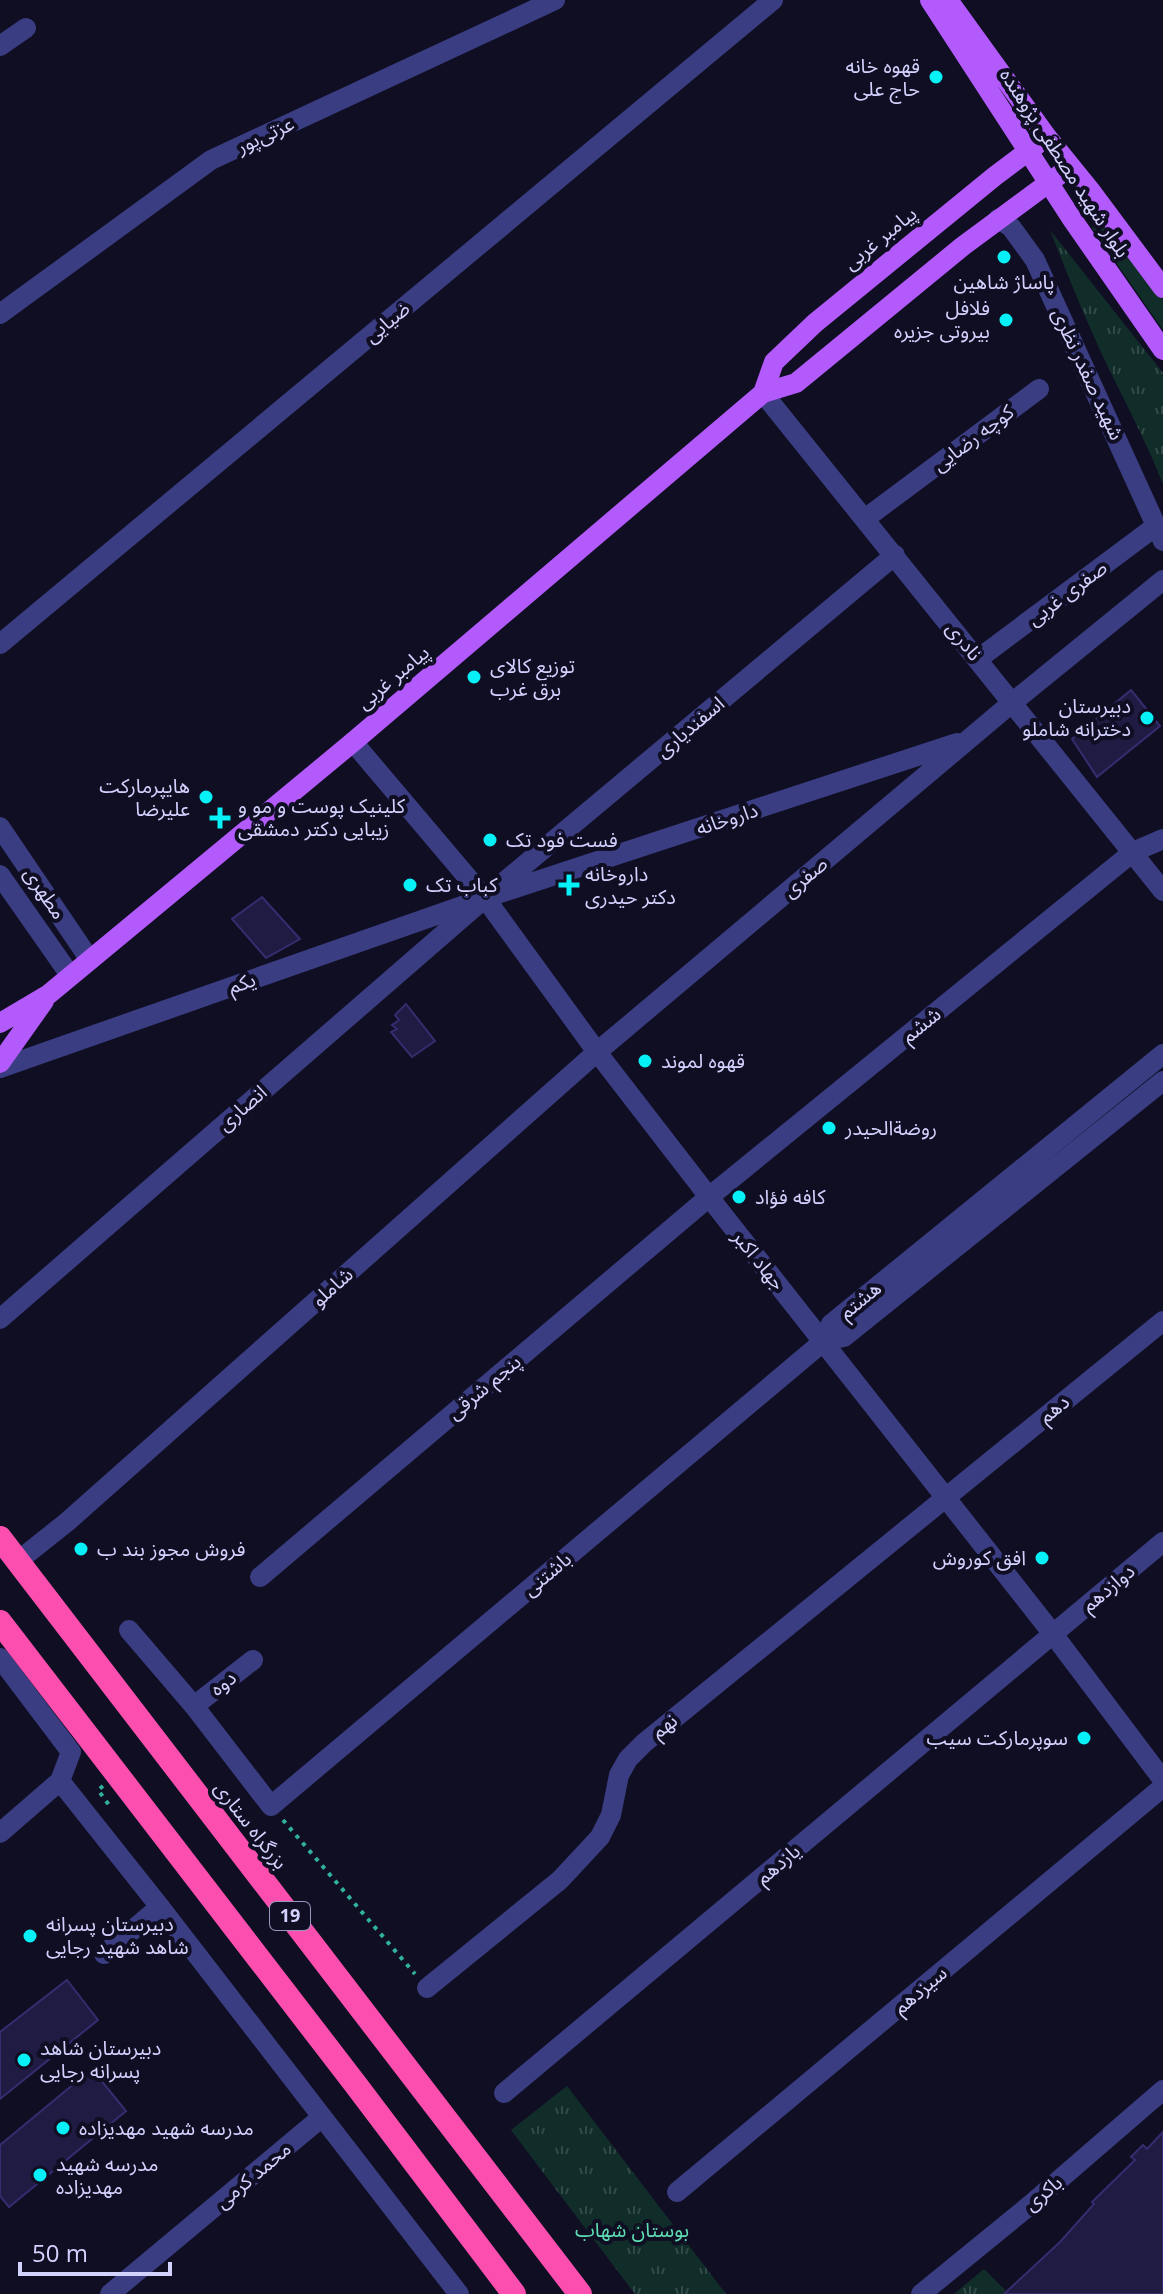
<svg xmlns="http://www.w3.org/2000/svg" width="1163" height="2294" font-family="'Open Sans','Noto Sans Arabic',sans-serif">
<style>
.grass{fill:#112d2a}
.park{fill:url(#park-tufts)}
.building{fill:#201b43;stroke:#352d6f;stroke-width:2}
.lines{fill:none;stroke-linecap:round;stroke-linejoin:round}
.path{stroke:#31b2a0;stroke-width:4;stroke-dasharray:4 6;stroke-linecap:butt}
.minor{stroke:#3a3d81;stroke-width:20}
.major{stroke:#b35afc;stroke-width:20}
.highway{stroke:#fc4eaf;stroke-width:24}
.poi-dot{fill:#05f1f7;stroke:#100e23;stroke-width:3}
.labels{text-anchor:middle;stroke-width:8;stroke-linejoin:round;paint-order:stroke}
.shield{fill:#100e23;stroke:#9896bc;stroke-width:2}
.shield-label{font-size:18px;font-weight:bold;fill:#d3d1fe}
.poi-label{font-size:20px;fill:#d3d1fe;stroke:#100e23;text-anchor:start}
.street-label{font-size:20px;fill:#d3d1fe;stroke:#100e23}
.park-label{font-size:20px;fill:#5eddb3;stroke:#100e23}
</style>
<defs>
<pattern id="park-tufts" width="24" height="20" patternUnits="userSpaceOnUse" patternTransform="scale(2)"><rect width="24" height="20" fill="#112d2a"/><path d="M3 7l-1-3M5 7V3M7 7l1-3M15 17l-1-3M17 17v-4M19 17l1-3" fill="none" stroke="#334a4a"/></pattern>
</defs>
<rect width="100%" height="100%" fill="#100e23"/>
<!-- grass -->
<path class="grass" d="M1096,218H1102L1108,225L1163,300V330L1092,228L1093,220Z"/>
<!-- park -->
<path class="park" d="M1050,230L1163,373V484C1145,438 1121,395 1100,350C1082,311 1066,271 1050,230Z
M567,2086L726,2294H635L511,2130Z
M984,2269L1009,2294H954Z"/>
<!-- building -->
<path class="building" d="M1131,690L1160,726L1097,777L1072,739Z
M262,897L300,939L266,958L232,919Z
M406,1004L435,1041L412,1057L391,1032L397,1029L392,1025L399,1020L395,1015Z
M67,1980L98,2020L0,2099V2032Z
M92,2069L126,2111L9,2207L0,2196V2145Z
M1163,2132V2294H1004L1060,2242L1094,2204L1092,2202L1135,2160L1131,2157L1143,2145L1147,2149Z"/>
<g class="lines">
<!-- path -->
<path class="path" d="M103,1786L98,1790L109,1805L111,1803
M283,1820L415,1974"/>
<!-- minor -->
<path class="minor" d="M0,46L26,28
M998,219L1011,227L1035,260L1163,541
M0,314L211,160L555,0
M763,393L1163,891
M866,518L1039,389
M0,644L773,0
M978,659L1156,526
M353,742L485,898L597,1052L709,1197L1053,1634L1163,1780
M0,827L90,960
M0,875L70,975
M0,1068L485,898L957,743
M0,1319L485,898L895,555
M824,1341L844,1337L1163,1081
M18,1561L67,1522L597,1052L1013,702L1163,580
M260,1577L709,1197L1133,852L1163,839
M129,1630L194,1706L271,1806L824,1341L831,1324L1163,1054
M0,1658L71,1752L60,1781L0,1833
M194,1706L253,1660
M60,1781L160,1907L459,2294
M104,1954L160,1907
M427,1988L560,1880L600,1837L611,1815L619,1775L628,1759L644,1743L1163,1321
M504,2093L1163,1542
M677,2192L1163,1787
M110,2294L322,2117
M921,2294L1030,2205L1163,2090"/>
<!-- major -->
<path class="major" d="M930,0L1072,219L1163,350
M948,0L1047,137L1090,190L1163,288
M763,393L774,362L815,323L995,176L1047,137
M0,1023L49,994L353,742L763,393L796,383L963,246L1070,167
M0,1063L44,1001"/>
<!-- highway -->
<path class="highway" d="M0,1538L580,2294
M0,1622L356,2085L514,2294"/>
</g>
<!-- markers -->
<g class="poi-dot">
<circle cx="936" cy="77" r="8"/>
<circle cx="1004" cy="257" r="8"/>
<circle cx="1006" cy="320" r="8"/>
<circle cx="474" cy="677" r="8"/>
<circle cx="1147" cy="718" r="8"/>
<circle cx="206" cy="797" r="8"/>
<path d="M216 806h8v8h8v8h-8v8h-8v-8h-8v-8h8z"/>
<circle cx="490" cy="840" r="8"/>
<circle cx="410" cy="885" r="8"/>
<path d="M565 873h8v8h8v8h-8v8h-8v-8h-8v-8h8z"/>
<circle cx="645" cy="1061" r="8"/>
<circle cx="829" cy="1128" r="8"/>
<circle cx="739" cy="1197" r="8"/>
<circle cx="81" cy="1549" r="8"/>
<circle cx="1042" cy="1558" r="8"/>
<circle cx="1084" cy="1738" r="8"/>
<circle cx="30" cy="1936" r="8"/>
<circle cx="24" cy="2060" r="8"/>
<circle cx="63" cy="2128" r="8"/>
<circle cx="40" cy="2175" r="8"/>
</g>
<g class="labels">
<!-- shield labels -->
<rect class="shield" x="270" y="1902" width="40" height="28" rx="6"/>
<g class="shield-label">
<text x="290" y="1922">19</text>
</g>
<!-- poi labels -->
<g class="poi-label">
<text x="920" y="73" text-anchor="end">قهوه خانه<tspan x="920" dy="23">حاج علی</tspan></text>
<text x="1004" y="289" text-anchor="middle">پاساژ شاهین</text>
<text x="990" y="315" text-anchor="end">فلافل<tspan x="990" dy="23">بیروتی جزیره</tspan></text>
<text x="490" y="673">توزیع کالای<tspan x="490" dy="23">برق غرب</tspan></text>
<text x="1131" y="713" text-anchor="end">دبیرستان<tspan x="1131" dy="23">دخترانه شاملو</tspan></text>
<text x="190" y="793" text-anchor="end">هایپرمارکت<tspan x="190" dy="23">علیرضا</tspan></text>
<text x="238" y="813">کلینیک پوست و مو و<tspan x="238" dy="23">زیبایی دکتر دمشقی</tspan></text>
<text x="506" y="847">فست فود تک</text>
<text x="585" y="881">داروخانه<tspan x="585" dy="23">دکتر حیدری</tspan></text>
<text x="426" y="892">کباب تک</text>
<text x="661" y="1068">قهوه لموند</text>
<text x="845" y="1135">روضةالحیدر</text>
<text x="755" y="1204">کافه فؤاد</text>
<text x="97" y="1556">فروش مجوز بند ب</text>
<text x="1026" y="1565" text-anchor="end">افق کوروش</text>
<text x="1068" y="1745" text-anchor="end">سوپرمارکت سیب</text>
<text x="46" y="1931">دبیرستان پسرانه<tspan x="46" dy="23">شاهد شهید رجایی</tspan></text>
<text x="40" y="2055">دبیرستان شاهد<tspan x="40" dy="23">پسرانه رجایی</tspan></text>
<text x="79" y="2135">مدرسه شهید مهدیزاده</text>
<text x="56" y="2171">مدرسه شهيد<tspan x="56" dy="23">مهديزاده</tspan></text>
</g>
<!-- street labels -->
<g class="street-label">
<text transform="translate(265 135) rotate(-25)" y="7">عزتی‌پور</text>
<text transform="translate(1065 163) rotate(57)" y="7">بلوار شهید مصطفی پژوهنده</text>
<text transform="translate(880 238) rotate(-39)" y="7">پیامبر غربی</text>
<text transform="translate(387 322) rotate(-40)" y="7">ضیایی</text>
<text transform="translate(1088 374) rotate(65)" y="7">شهید صفدر نظری</text>
<text transform="translate(973 438) rotate(-37)" y="7">کوچه رضایی</text>
<text transform="translate(1067 593) rotate(-37)" y="7">صفری غربی</text>
<text transform="translate(964 641) rotate(51)" y="7">نادری</text>
<text transform="translate(393 677) rotate(-40)" y="7">پیامبر غربی</text>
<text transform="translate(690 727) rotate(-40)" y="7">اسفندیاری</text>
<text transform="translate(727 819) rotate(-18)" y="7">داروخانه</text>
<text transform="translate(805 877) rotate(-40)" y="7">صفری</text>
<text transform="translate(45 893) rotate(56)" y="7">مطهری</text>
<text transform="translate(242 983) rotate(-19)" y="7">یکم</text>
<text transform="translate(921 1025) rotate(-39)" y="7">ششم</text>
<text transform="translate(242 1108) rotate(-41)" y="7">انصاری</text>
<text transform="translate(759 1260) rotate(51)" y="7">جهاد اکبر</text>
<text transform="translate(332 1287) rotate(-42)" y="7">شاملو</text>
<text transform="translate(860 1300) rotate(-39)" y="7">هشتم</text>
<text transform="translate(484 1387) rotate(-40)" y="7">پنجم شرقی</text>
<text transform="translate(1054 1409) rotate(-39)" y="7">دهم</text>
<text transform="translate(547 1574) rotate(-40)" y="7">باشتنی</text>
<text transform="translate(1108 1588) rotate(-40)" y="7">دوازدهم</text>
<text transform="translate(223 1683) rotate(-38)" y="7">دوه</text>
<text transform="translate(664 1726) rotate(-39)" y="7">نهم</text>
<text transform="translate(251 1825) rotate(52)" y="7">بزرگراه ستاری</text>
<text transform="translate(778 1864) rotate(-40)" y="7">یازدهم</text>
<text transform="translate(920 1990) rotate(-40)" y="7">سیزدهم</text>
<text transform="translate(253 2175) rotate(-40)" y="7">محمد کرمی</text>
<text transform="translate(1043 2193) rotate(-40)" y="7">باکری</text>
</g>
<!-- park labels -->
<g class="park-label">
<text x="632" y="2237">بوستان شهاب</text>
</g>
</g>
<!-- scale -->
<path d="M20 2262v12h150v-12" fill="none" stroke="#d3d1fe" stroke-width="4"/>
<text x="32" y="2262" font-size="24" fill="#d3d1fe" stroke="#100e23" stroke-width="6" paint-order="stroke">50 m</text>
</svg>
